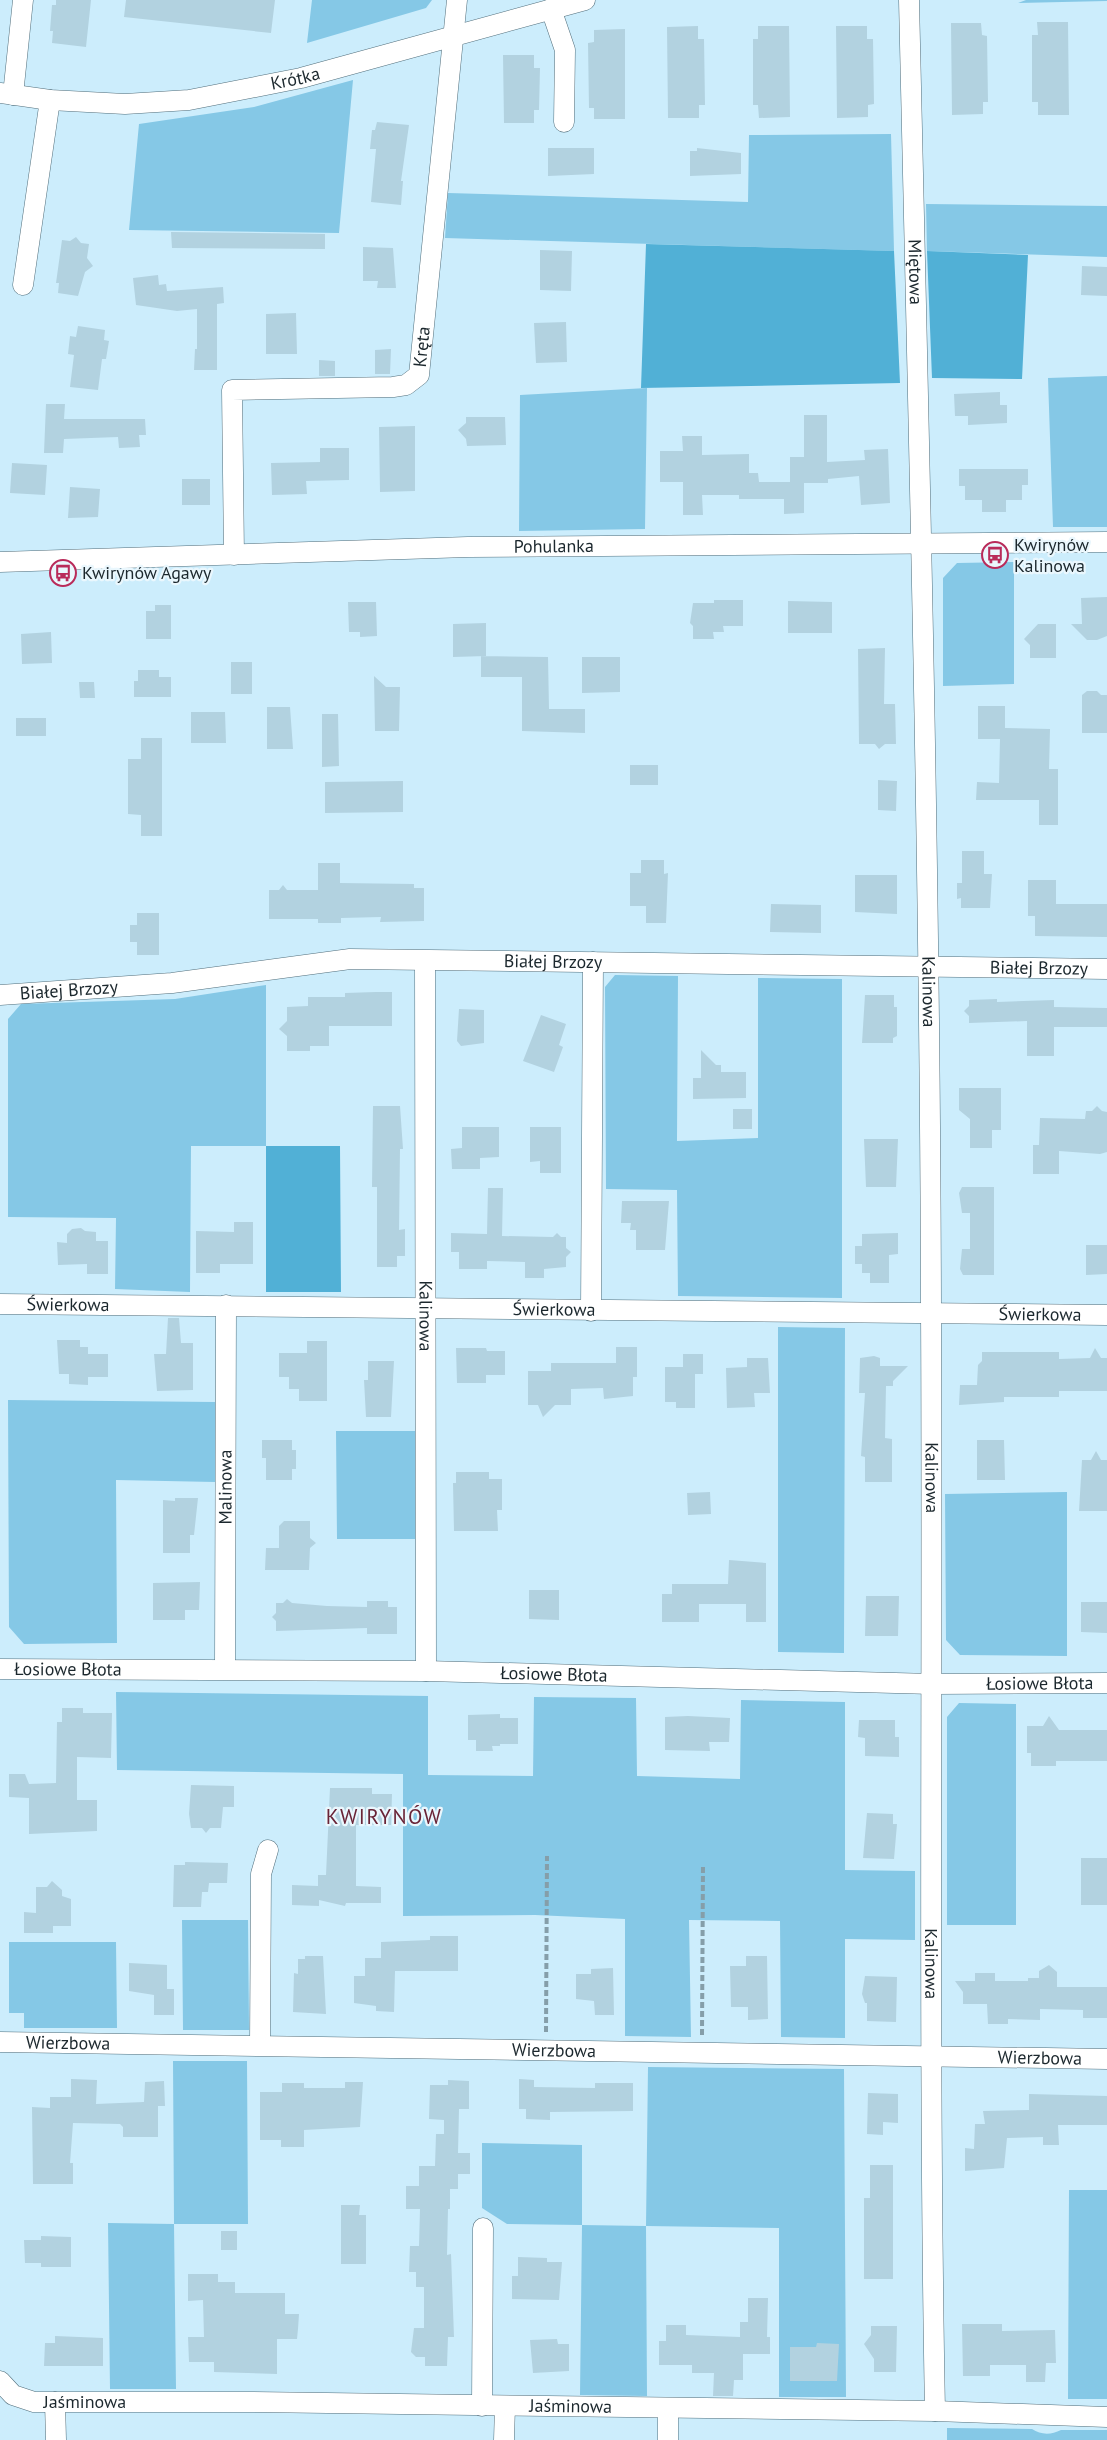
<svg xmlns="http://www.w3.org/2000/svg" width="1107" height="2440" font-family="'PT Sans',sans-serif">
<style>
.green{fill:#85c8e6}
.forest{fill:#51b0d6}
.building{fill:#b2d2e0}
.lines{fill:none;stroke-linecap:round;stroke-linejoin:round}
.minor-casing{stroke:#516e7b;stroke-width:21}
.path{stroke:#859ea9;stroke-width:4;stroke-dasharray:6 3;stroke-linecap:butt}
.minor{stroke:#fff;stroke-width:20}
.labels{text-anchor:middle;stroke-width:4.5;stroke-linejoin:round;paint-order:stroke}
.street-label{font-size:18px;fill:#1c282e;stroke:#eaf7fd}
.poi-label{font-size:18px;fill:#1c282e;stroke:#eaf7fd;text-anchor:start}
.quarter-label{font-size:21px;letter-spacing:1.5px;fill:#692437;stroke:#eaf7fd}
</style>
<rect width="100%" height="100%" fill="#ccedfc"/>
<!-- green -->
<path class="green" d="M312,0H432L426,8L307,43Z
M1026,0H1107V1L1018,3Z
M353,80L339,233L129,230L139,124L254,107Z
M891,134L894,251L445,238L448,193L748,202L749,135Z
M926,204L1107,206V257L927,251Z
M1107,376V527H1053L1048,378Z
M647,388L645,529L519,531L520,395Z
M1014,562V684L943,686V578L957,563Z
M615,975L678,976L677,1141L758,1138V978L842,979V1298L678,1296L677,1190L606,1189L605,987Z
M266,985V1146H191L190,1292L115,1289L116,1218L8,1217V1019L21,1004L175,999Z
M778,1327L845,1328L844,1653L778,1652Z
M8,1400L215,1402V1482L116,1480L117,1643L24,1644L9,1627Z
M336,1431H415V1539H337Z
M1067,1492V1656L960,1655L946,1640L945,1494Z
M116,1692L428,1696V1775L533,1776L534,1697L636,1698L637,1776L740,1779L741,1700L845,1702V1870L915,1871V1940L845,1939V2038L781,2037L780,1921L689,1920L691,2037L625,2036V1919L535,1915L403,1916V1774L117,1770Z
M959,1703L1016,1704V1925H947V1717Z
M182,1920H248L249,2030H183Z
M9,1942H116L117,2028H24V2013H9Z
M173,2061H247L248,2224H174L176,2389H110L108,2223L174,2224Z
M648,2067L844,2069L846,2397H779V2228L646,2226L647,2396L580,2395L582,2225L507,2224L482,2208V2143L582,2145V2225L646,2226Z
M1069,2190H1107V2399H1068Z
M947,2428L1032,2429C1041,2435 1051,2435 1061,2430H1107V2440H947Z"/>
<!-- forest -->
<path class="forest" d="M646,244L894,251L900,383L641,388Z
M927,251L1028,255L1022,379L932,378Z
M266,1146H340L341,1292H266Z"/>
<!-- building -->
<path class="building" d="M56,0H91L86,47L52,43L53,31H50L52,5H56Z
M126,0H275L271,33L124,17Z
M1037,22H1068L1069,115H1038V102H1032V35H1038Z
M951,23H981L982,35L987,36L988,102H983V114L952,115Z
M698,26V39H704L705,105H699V118H668L667,27Z
M758,26H789L790,117L759,118L758,105H753V39H758Z
M836,26H867V39H873L874,104L868,105V117L837,118Z
M625,29V119H594V108H589L588,43L594,42V30Z
M503,55H534V68H540L539,110H534V123H504Z
M377,122L409,125L401,181H403L401,205L371,202L376,149H370L372,130H375Z
M548,148H594V174L548,176Z
M697,148L741,153V174L690,176V151H697Z
M171,232L325,234V249L172,248Z
M76,237L81,243L89,244L87,258L93,266L85,272L78,296L58,293L59,283H56L62,240L70,241Z
M363,247L393,248L396,288H377L378,281H363Z
M540,250L572,251L571,291L540,290Z
M1082,266L1107,267V296L1081,295Z
M158,275L159,285L166,284L167,291L223,287L224,303L217,304V370H194L195,349H197V309L177,311L136,305L133,278Z
M296,313L297,354H266V314Z
M566,322L567,362L536,363L534,323Z
M78,326L105,330L104,340L109,341L106,359H102L98,390L70,387L74,355L68,354L70,336L76,337Z
M391,349L390,374H375V350Z
M319,360L335,361V376H319Z
M1000,392V405H1007V423L968,425V416H955L954,394Z
M46,404H65L64,419H145L146,435H139L140,447L119,448L118,437L64,439L63,453H44Z
M804,415H827V462L865,460L864,450L888,449L890,503L861,505L859,476L828,479V483H804V513L784,514V499H739V495H702L703,515H683V482H660V451H683L682,436H702V455L749,454V473H758L759,482H790V457H804Z
M466,417H505L506,445L467,446L466,439L458,430L466,423Z
M415,426V491L380,492L379,427Z
M320,448H349V480L306,481L307,494L272,495L271,463L320,462Z
M12,463L47,465L45,495L10,493Z
M959,469H1028V485H1022V500H1006V512H982V500H965V486H959Z
M182,479H210V505H182Z
M70,487L100,489L98,517L68,518Z
M1107,597V636L1097,640H1087L1071,624H1082L1081,598Z
M714,600H743V626H723L724,632H713L714,639H693V626L690,623L693,603H714Z
M788,601L832,602V633H788Z
M348,602H376L377,636L360,637V632H349Z
M155,605H171V639H146V611H155Z
M486,623V656L453,657V624Z
M1038,624H1056V658H1030V645L1024,639Z
M51,632L52,663L22,664L21,634Z
M885,648L884,704H895L896,744H885L879,749L875,744H859L858,649Z
M481,656L548,657L549,709H585V733L522,731V677H481Z
M582,657H620V692L582,693Z
M231,662H252V694H231Z
M138,670H159V677H171V697H134V681H138Z
M374,676L386,687H400L399,731H375Z
M79,682H94L95,698H80Z
M1087,691H1097L1101,695H1107V733H1082V695Z
M978,706H1005V728L1050,729L1049,769H1058V825H1039V800H976L977,782L999,783L1000,739H978Z
M267,707H290L293,749H267Z
M191,712H225L226,743H191Z
M322,714H338L339,766L322,767Z
M16,718H46V736H16Z
M141,738H162V836H141V815L128,814V759H141Z
M630,765H658V785H630Z
M878,780L897,781L896,811L878,810Z
M403,781V812L325,813V782Z
M962,851H984V874H992L990,908H961V898L957,899V883H962Z
M641,860H664V874L668,873L666,923H646V906H630V873H641Z
M318,863H340V883L414,884V888H424V921L380,922L381,917L341,918V923H318V919H269V890H279L283,885L287,890H318Z
M855,875H897V914L855,912Z
M1028,880H1056V904H1107V937L1035,936V916H1028Z
M771,904L821,905V933L770,932Z
M137,913H159V955H137V942H130V925H137Z
M376,992H392V1026H329V1046H310V1051H287V1036L279,1029L287,1021V1007L308,1006V997H345V993Z
M865,995H894V1007H897V1036L893,1038V1043H862Z
M997,999V1002L1054,1000V1007L1107,1008V1027H1054V1056H1027V1021L969,1023V1016L964,1011L969,1006V1000Z
M459,1009L484,1010V1043L461,1046L457,1041Z
M541,1015L566,1024L559,1045L563,1047L554,1072L523,1061Z
M701,1050L716,1065H721V1072H746V1098L693,1099V1078H701Z
M959,1088H1001V1130H992V1148H970V1119L959,1110Z
M373,1106H400L403,1149H400L399,1230L405,1229V1256H397V1267H377V1187H372Z
M1097,1106L1102,1111L1107,1112V1152L1100,1154L1059,1151V1174H1033V1145H1039L1040,1118L1085,1119L1086,1111H1092Z
M733,1109H752V1129H733Z
M462,1127H499V1157L480,1158V1169H452L451,1149L462,1148Z
M530,1127H561V1173H540V1161L530,1162Z
M864,1139H898L896,1187H866Z
M962,1187H994V1275H963L960,1269L962,1249H970V1213H962L959,1193Z
M488,1188H503L502,1236L553,1237L557,1233L561,1237H566V1248L571,1252L566,1257V1267L544,1269V1278H525V1262L487,1261V1269H459V1252H451V1233L487,1234Z
M622,1201H669L665,1250H636V1230H630L631,1223H621Z
M234,1222H253V1264H220V1273H196V1231L234,1232Z
M81,1228L85,1231L96,1232V1241H108V1274H87V1264L58,1265L57,1242L67,1243V1234L72,1229Z
M898,1233V1254L889,1255V1283H870V1273H862V1264H855V1246H862V1234Z
M1086,1245H1107V1274L1086,1275Z
M168,1318H179L181,1343H193V1390L157,1391L154,1354H166Z
M57,1340H80V1347H88V1354H108V1377H88V1385L69,1384V1374H59Z
M307,1341H327V1401H299V1389H289V1377H279V1353H307Z
M616,1347H637V1377H633V1396L604,1399L603,1388L571,1389V1405H555L543,1417L538,1405H528V1371H551V1363H616Z
M456,1348H486L487,1351H505V1375H486V1383H457Z
M1095,1348L1101,1358H1107V1391H1059V1397H1004V1402L959,1405L960,1385H977L978,1365L982,1361V1352H1059V1359L1090,1358Z
M683,1354H703V1374H695V1408H676V1402H665V1367H683Z
M874,1356L880,1358V1366H908L893,1381V1386H886L885,1438L892,1439V1482H865V1457L861,1456L865,1393H859L860,1358Z
M747,1358H768L770,1393H754L755,1407L727,1408L726,1368L747,1367Z
M368,1361H394L391,1417H366L364,1380H368Z
M262,1440H292V1450H296V1469H292V1480H266V1458H262Z
M977,1440H1004L1005,1480H977Z
M1096,1451L1101,1460H1107V1511H1079L1082,1460H1091Z
M456,1472H489V1479H502V1510H497L498,1531H454L453,1483H456Z
M710,1492L711,1514L688,1515L687,1493Z
M175,1498H198L194,1535H190V1553H163V1500L175,1501Z
M284,1521H310V1538L316,1543L310,1548L309,1570H265L266,1548H279V1526Z
M729,1560L766,1563V1622H746V1604H699V1622H662V1594H672V1584H728Z
M200,1582L199,1610H185V1620H153V1583Z
M529,1590H559V1620L529,1619Z
M866,1596H899L898,1636H865Z
M287,1599L292,1603L327,1606L367,1607V1601H388V1607H397V1634H367V1628L276,1631V1621L272,1617L276,1613V1603H283Z
M1081,1602H1107V1633L1081,1632Z
M62,1708H83V1713H112L111,1758L77,1757V1800H97V1831L29,1834V1798L9,1797V1774H25L29,1784L56,1783L57,1722H62Z
M500,1714V1718H518V1744H500V1746H492L493,1751H476V1740H468V1715Z
M688,1716L730,1718L729,1742H709L710,1751L665,1750V1717Z
M1049,1716L1059,1730H1107V1761H1056V1766H1031V1753H1027V1726H1043Z
M859,1720H895V1737H899V1757L865,1756V1738L858,1737Z
M191,1785L234,1786V1807H223L221,1828H210L206,1833L202,1828H191L189,1814Z
M330,1788H372V1794H392L391,1825H356V1886L381,1887V1903H346L345,1906L319,1900V1906L292,1905V1885L318,1886V1875H326Z
M867,1813L893,1814V1824H897L894,1859L863,1858Z
M1081,1858H1107V1905H1081Z
M185,1862L228,1863L227,1883H209L208,1892H202L201,1907H173L174,1865H185Z
M52,1881L62,1890V1896L71,1899V1926H53V1933H24V1912L36,1913V1887H47Z
M430,1936H458V1971H395L394,2012L376,2011V2006L354,2003V1976H365V1958H381V1942L430,1940Z
M305,1956H323L326,2014L293,2012L294,1973L298,1974V1959H305Z
M746,1956H767L768,2019L748,2020V2007H731L730,1966H746Z
M129,1963L167,1965V1989H174V2015H154V1995L129,1991Z
M1049,1965L1057,1972V1987H1107V2018H1083V2010L1040,2009V2020L1008,2019V2024H988L987,2004H963V1992L955,1981H975V1973H995V1981H1028V1978H1039V1971Z
M613,1968L614,2015H595L594,2001L576,1999V1974H591V1969Z
M865,1976L897,1977L896,2022L867,2021V2003H865L862,1994Z
M71,2079L97,2080L96,2104L144,2102L145,2082L164,2081L165,2106H158V2137H123V2127L120,2124L73,2123L70,2163H73V2184H33L32,2107L50,2108V2097H71Z
M519,2079L534,2080V2087L595,2088V2083H633V2111L550,2112V2120L526,2119V2109H519Z
M448,2080L469,2081V2109H459L458,2153H470V2174H458V2189H450V2209H448L447,2255L451,2254L454,2337H448L447,2366H425V2357H416L411,2352L414,2328H424V2287H416V2272H409L410,2246H419L420,2209H406V2186H419V2166H435L436,2134H444V2120L429,2119L430,2085H448Z
M345,2082H363L360,2127L304,2130V2147H281V2140H260V2092H282V2083H304V2088H345Z
M868,2093L898,2094V2123L883,2122V2135L867,2134Z
M1029,2094L1107,2096V2125H1058L1059,2145H1043V2137L1007,2138L1004,2168L965,2171V2148L974,2149L975,2124H985L983,2111L1029,2110Z
M870,2165H893V2279H864V2198H870Z
M341,2205H360L359,2215H366V2264H341Z
M221,2231H237V2250H221Z
M41,2236L71,2237V2267H41V2263H25L24,2240H41Z
M518,2257L547,2258V2262H562L559,2300L512,2299V2276H518Z
M188,2274H218V2282H235V2293H285V2314H299L298,2329L297,2339H277V2374L214,2372V2362H189L188,2337H204L203,2300L188,2301Z
M748,2298H768L767,2337H770V2354H743V2380H734L733,2396H713L714,2373H692V2365H659V2341H666V2325H686V2335L740,2337V2322H748Z
M962,2324H1002V2331L1055,2330L1056,2363H1046L1045,2382H1026V2365H990V2376H963Z
M871,2326H897L896,2372H874V2359L864,2344L871,2335Z
M55,2336L103,2338V2366H44L45,2343H55Z
M557,2339L558,2344H569V2371L533,2373L530,2340Z
M817,2343L839,2344L837,2381H790V2347H816Z"/>
<g class="lines">
<defs>
<g id="minor">
<path id="s1" d="M909,0C919,436 930,872 931,1309C933,1676 928,2044 935,2411"/>
<path d="M551,9L565,50L564,122"/>
<path id="s2" d="M0,93L50,100L125,104L189,100L301,78L585,0"/>
<path d="M13,95L23,0"/>
<path d="M23,285L50,100"/>
<path id="s3" d="M234,555L232,390L393,387L406,385L419,375L457,0"/>
<path id="s4" d="M0,562L468,547L1107,542"/>
<path id="s5" d="M425,962L426,1671"/>
<path id="s6" d="M0,995L172,983L350,959L1107,969"/>
<path id="s7" d="M0,1304L1107,1315"/>
<path d="M591,1311L593,962"/>
<path id="s8" d="M0,1669L426,1671L933,1684L1107,1683"/>
<path id="s9" d="M225,1669L226,1305"/>
<path id="s10" d="M0,2042L1107,2059"/>
<path d="M260,2045L261,1874L268,1850"/>
<path id="s11" d="M0,2381L13,2395L34,2402H249L935,2411L1107,2417"/>
<path d="M55,2402L56,2440"/>
<path d="M482,2406L483,2228"/>
<path d="M504,2440L505,2406"/>
<path d="M668,2440V2410"/>
</g>
</defs>
<!-- minor casing -->
<use href="#minor" class="minor-casing"/>
<!-- path -->
<path class="path" d="M546,2032L547,1856
M702,2035L703,1864"/>
<!-- minor -->
<use href="#minor" class="minor"/>
</g>
<!-- icons -->
<defs>
<symbol id="bus-ring" viewBox="-11 -11 22 22"><circle r="9.5" fill="#eaf7fd" stroke="#b92b5a" stroke-width="1.5"/><path d="M-5-6H5V4H4V6H2V4H-2V6H-4V4H-5ZM-3.5-4V0h7V-4ZM-3.5 1.2v1.5H-2V1.2ZM2 1.2v1.5H3.5V1.2Z" fill="#b92b5a"/></symbol>
</defs>
<g fill-rule="evenodd">
<use href="#bus-ring" x="980" y="540" width="30" height="30"/>
<use href="#bus-ring" x="48" y="558" width="30" height="30"/>
</g>
<g class="labels">
<!-- street labels -->
<g class="street-label">
<text dy="6" stroke="none"><textPath href="#s2" startOffset="298">Krótka</textPath></text>
<text dy="6" stroke="none"><textPath href="#s1" startOffset="272">Miętowa</textPath></text>
<text dy="6" stroke="none"><textPath href="#s3" startOffset="384">Kręta</textPath></text>
<text dy="6" stroke="none"><textPath href="#s4" startOffset="554">Pohulanka</textPath></text>
<text dy="6" stroke="none"><textPath href="#s6" startOffset="555">Białej Brzozy</textPath></text>
<text dy="6" stroke="none"><textPath href="#s6" startOffset="1041">Białej Brzozy</textPath></text>
<text dy="6" stroke="none"><textPath href="#s6" startOffset="69">Białej Brzozy</textPath></text>
<text dy="6" stroke="none"><textPath href="#s1" startOffset="992">Kalinowa</textPath></text>
<text dy="6" stroke="none"><textPath href="#s7" startOffset="68">Świerkowa</textPath></text>
<text dy="6" stroke="none"><textPath href="#s7" startOffset="554">Świerkowa</textPath></text>
<text dy="6" stroke="none"><textPath href="#s7" startOffset="1040">Świerkowa</textPath></text>
<text dy="6" stroke="none"><textPath href="#s5" startOffset="354">Kalinowa</textPath></text>
<text dy="6" stroke="none"><textPath href="#s1" startOffset="1478">Kalinowa</textPath></text>
<text dy="6" stroke="none"><textPath href="#s9" startOffset="182">Malinowa</textPath></text>
<text dy="6" stroke="none"><textPath href="#s8" startOffset="68">Łosiowe Błota</textPath></text>
<text dy="6" stroke="none"><textPath href="#s8" startOffset="554">Łosiowe Błota</textPath></text>
<text dy="6" stroke="none"><textPath href="#s8" startOffset="1040">Łosiowe Błota</textPath></text>
<text dy="6" stroke="none"><textPath href="#s1" startOffset="1964">Kalinowa</textPath></text>
<text dy="6" stroke="none"><textPath href="#s10" startOffset="68">Wierzbowa</textPath></text>
<text dy="6" stroke="none"><textPath href="#s10" startOffset="554">Wierzbowa</textPath></text>
<text dy="6" stroke="none"><textPath href="#s10" startOffset="1040">Wierzbowa</textPath></text>
<text dy="6" stroke="none"><textPath href="#s11" startOffset="92">Jaśminowa</textPath></text>
<text dy="6" stroke="none"><textPath href="#s11" startOffset="578">Jaśminowa</textPath></text>
</g>
<!-- poi labels -->
<g class="poi-label">
<text x="1014" y="551">Kwirynów<tspan x="1014" dy="21">Kalinowa</tspan></text>
<text x="82" y="579">Kwirynów Agawy</text>
</g>
<!-- quarter labels -->
<g class="quarter-label">
<text x="384" y="1824">KWIRYNÓW</text>
</g>
</g>
</svg>
